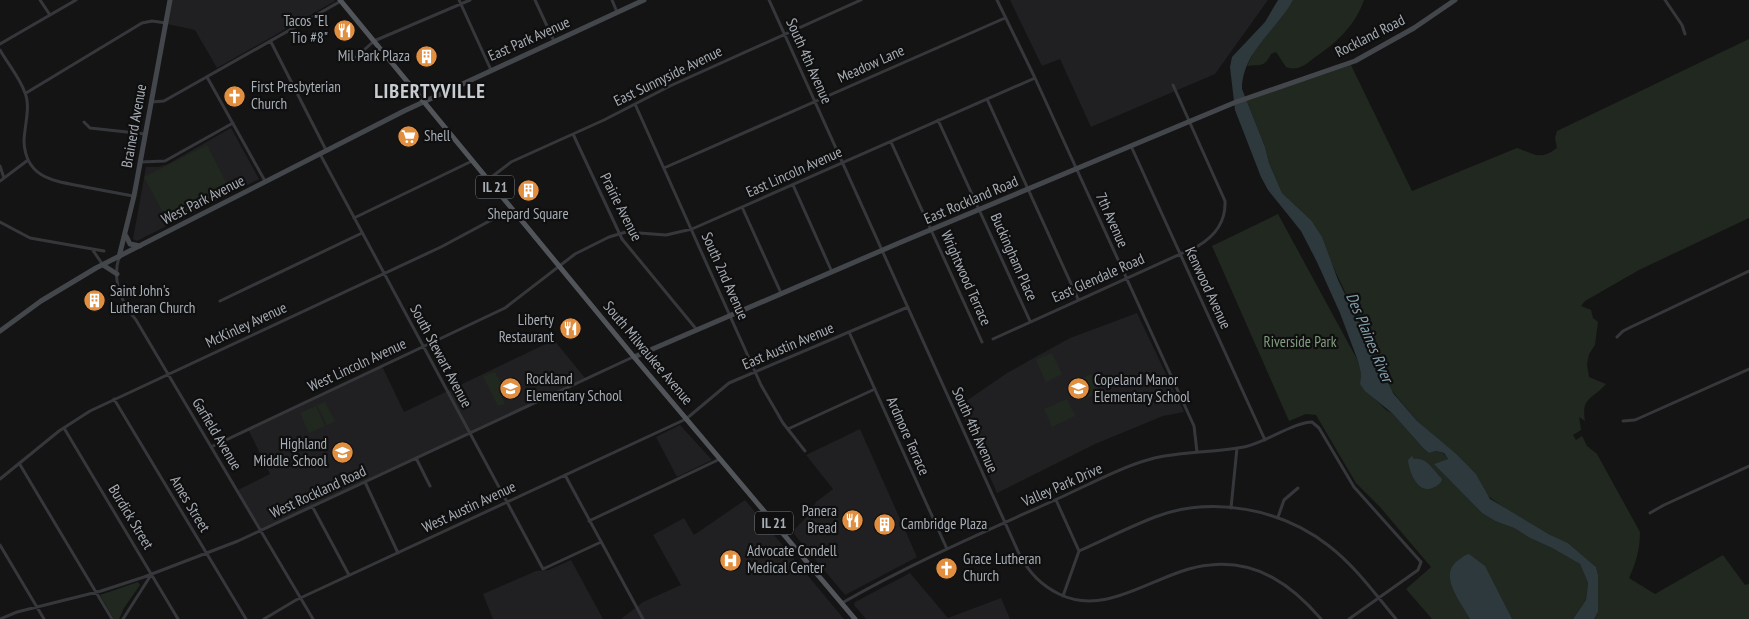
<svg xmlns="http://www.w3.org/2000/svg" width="1749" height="619" font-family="'PT Sans Narrow',sans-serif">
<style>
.built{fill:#202022}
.green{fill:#212820}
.water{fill:#2e393d}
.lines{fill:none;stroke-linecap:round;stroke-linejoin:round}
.street{stroke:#35373a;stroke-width:3}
.secondary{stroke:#43464a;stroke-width:5}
.primary{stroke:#515459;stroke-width:5}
.labels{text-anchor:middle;stroke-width:4.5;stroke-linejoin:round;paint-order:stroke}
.shield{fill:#0f0f10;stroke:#797e83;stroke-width:1}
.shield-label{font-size:14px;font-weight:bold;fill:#a7adb4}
.poi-label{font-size:15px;fill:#a7adb4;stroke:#0f0f10;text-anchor:start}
.street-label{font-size:15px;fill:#a7adb4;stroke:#0f0f10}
.park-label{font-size:15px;fill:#839e7f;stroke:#0f0f10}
.water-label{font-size:16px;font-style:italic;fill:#80a0ad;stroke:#0f0f10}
.district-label{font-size:20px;font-weight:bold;letter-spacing:1px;fill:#c7ccd1;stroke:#0f0f10}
</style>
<rect width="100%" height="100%" fill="#141415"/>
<!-- built -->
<path class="built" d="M172,0H334L335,1L217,68L195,30L167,24Z
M1010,0H1268L1215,74L1091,127L1060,59L1042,66Z
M231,128L259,179L137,241L133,239L146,167H158L168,164Z
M1137,313L1184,412L1163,416L1095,444L997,493L959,406L1007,373L1070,338Z
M554,340L585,378L262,530L238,490L270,474L248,429L382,366L404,412Z
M680,425L712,460L677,477L656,437Z
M860,429L917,557L845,595L794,534L795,529L809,514L816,502L833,489L806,455Z
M745,500L844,619H621L643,602L681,585L653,535L684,518L694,535Z
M571,560L603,619H493L483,594L536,571L549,570Z
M910,573L948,618L1001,598L1010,619H866L854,605L855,602Z"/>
<!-- green -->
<path class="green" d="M1293,0H1364C1355,26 1336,43 1314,58C1309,62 1303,67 1297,68C1293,69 1289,68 1286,67L1276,52L1271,54C1264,68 1261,64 1247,66L1258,44L1281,18Z
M1749,39V218L1639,270L1585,301L1581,306L1591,310L1593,318L1598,322L1595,345L1589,354L1587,364L1589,377L1606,384C1592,400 1581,397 1585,421L1579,417L1581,430L1573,435L1576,440L1582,436L1587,446L1597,454L1640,532C1640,549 1636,563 1629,578L1655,594L1723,555L1745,585L1749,584V619H1594L1598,612V575L1596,567L1568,543L1550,536L1512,514L1488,496L1476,474L1417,421L1388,386L1359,325L1354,311L1311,220L1282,193L1269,163L1265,147L1246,99L1350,63L1412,191L1517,148C1535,154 1539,161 1557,148L1555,138L1557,131Z
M207,145L231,192L169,224L144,177Z
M1278,214L1358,361L1361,374L1360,384L1386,410L1392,413L1424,449L1429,453L1436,451L1443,453L1448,459L1435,464L1482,513L1495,521L1514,528L1530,538L1552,548L1580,564L1588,583L1586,600L1573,619H1432L1406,589L1431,567L1380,507L1356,483L1316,415L1306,414L1289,421L1212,246Z
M1052,353L1062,374L1046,382L1036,360Z
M495,372L502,385L498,388L505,404L498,406L483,376Z
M1091,374L1099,392L1081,401L1077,393L1072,395L1069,389L1075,387L1073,383Z
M1067,399L1075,416L1052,427L1044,409Z
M325,402L335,421L327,425L317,405Z
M316,406L325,426L309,433L300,413Z
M138,582L140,585L124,608L119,619H114L100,595Z"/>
<!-- water -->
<path class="water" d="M1278,0H1293C1277,30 1242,52 1242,89L1265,147L1269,163L1282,193L1311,220L1322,237L1338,280L1393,393L1417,421L1455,453L1476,474L1490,499L1550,535L1568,543L1596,567L1598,575V612L1594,619H1573L1586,600L1588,583L1580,564L1552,548L1530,538L1514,528L1495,521L1482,513L1434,464L1448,459L1444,453L1436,451L1429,453L1424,449L1392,413L1365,391L1360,384L1361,374L1358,361L1340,313L1317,262L1301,231L1268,190L1261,177L1235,110L1230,67L1232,57L1265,22Z
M1412,456L1414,459C1427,457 1433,470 1442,479L1441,482C1422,501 1410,477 1408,460Z
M1469,554L1485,566L1512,619H1470C1462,604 1439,577 1456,562C1461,558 1464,555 1469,554Z"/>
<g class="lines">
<!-- street -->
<path class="street" d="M40,0L50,15
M459,0L491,70
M535,0L554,41
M612,0L617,12
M769,0L1021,558C1031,574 1041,585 1059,594C1110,619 1159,569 1210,565C1257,560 1292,585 1321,619
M997,0L1035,78L1194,426L1197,452
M1665,0L1682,25L1685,34
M271,42L326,150
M0,44L76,0
M0,50C8,64 20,78 25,93C31,107 24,127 24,142C26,179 55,181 85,187C101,190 117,193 133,196
M354,59L374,41L470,0
M207,77L265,181
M26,93L142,23L152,21L166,23
M987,99L1078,299
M151,102L164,101L341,1
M635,104L761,385L783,423L805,451
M938,120L1030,321
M84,122L90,128L145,134
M573,134L622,239L697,330
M891,142L982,342
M1131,146L1265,440
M320,154L543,569L601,542
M141,162L165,161L233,123
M0,166L4,178
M664,168L1005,18
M489,179L511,162L604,120L670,86L861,0
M0,181L28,160
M793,185L832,272
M742,207L781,293
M354,218L472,161
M0,222L30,238L104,251
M92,249L103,265
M119,257C112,280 121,302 136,320L313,619
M220,301L362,233
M849,332L947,549
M1617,337L1623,331L1631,327L1749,271
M993,339L1198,246C1215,236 1226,222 1225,201L1173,85
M114,399L246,619
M1623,421L1635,420L1749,369
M64,428L178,619
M788,429L875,389
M211,447L505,308L575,254L609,237L626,232L666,235L692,229L1035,78
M416,458L430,486
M19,463L112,619
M565,475L643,619
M0,479L59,431L90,411L441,247L512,209
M365,482L398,553
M1056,500L1079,551L1063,596
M312,506L349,575
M1231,508L1237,448
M1650,513L1664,505L1749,466
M1278,517L1284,500L1298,488
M589,521L720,459
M0,545L44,619
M1079,551C1104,540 1129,527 1155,517C1212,495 1282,509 1329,546C1355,566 1375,594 1396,619
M842,603C908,565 977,535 1046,504C1079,490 1117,468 1151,459C1181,451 1213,453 1244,447C1264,443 1295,422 1312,422L1319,428L1354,487L1421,562L1418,570L1349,619
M0,619L17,612L101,591L144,577L238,541L633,357
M123,619L151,575
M264,619L296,600L686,419L729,383L908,307"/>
<!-- secondary -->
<path class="secondary" d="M126,236L130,244L140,246
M119,257L134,196L170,0
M103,265L117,274
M0,331L41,301L96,268L404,111L644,0
M634,357L899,243L1236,102L1355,61L1414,28L1455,0"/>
<!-- primary -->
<path class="primary" d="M340,0L634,357L855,619"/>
</g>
<!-- icons -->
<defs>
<symbol id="restaurant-disc" viewBox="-11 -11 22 22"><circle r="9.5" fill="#e28e3f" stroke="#0f0f10"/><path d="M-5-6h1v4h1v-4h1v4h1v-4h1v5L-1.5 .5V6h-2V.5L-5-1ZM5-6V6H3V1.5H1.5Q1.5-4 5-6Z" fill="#fff"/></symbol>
<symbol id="building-disc" viewBox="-11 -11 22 22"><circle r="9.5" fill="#e28e3f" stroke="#0f0f10"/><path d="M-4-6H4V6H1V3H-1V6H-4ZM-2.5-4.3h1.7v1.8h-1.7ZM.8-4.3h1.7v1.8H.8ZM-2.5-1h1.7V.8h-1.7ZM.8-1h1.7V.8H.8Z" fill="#fff"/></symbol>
<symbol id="church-disc" viewBox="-11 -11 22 22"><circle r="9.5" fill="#e28e3f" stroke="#0f0f10"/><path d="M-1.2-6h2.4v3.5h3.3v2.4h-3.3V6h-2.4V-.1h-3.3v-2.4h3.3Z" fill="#fff"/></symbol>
<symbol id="supermarket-disc" viewBox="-11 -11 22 22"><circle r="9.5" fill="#e28e3f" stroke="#0f0f10"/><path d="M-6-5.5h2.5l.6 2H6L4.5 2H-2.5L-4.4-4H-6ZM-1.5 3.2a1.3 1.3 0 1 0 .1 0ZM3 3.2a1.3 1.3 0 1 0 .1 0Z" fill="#fff"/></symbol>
<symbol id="school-disc" viewBox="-11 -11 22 22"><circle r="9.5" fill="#e28e3f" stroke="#0f0f10"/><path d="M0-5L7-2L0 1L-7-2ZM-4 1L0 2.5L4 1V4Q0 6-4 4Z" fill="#fff"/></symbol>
<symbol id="hospital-disc" viewBox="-11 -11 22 22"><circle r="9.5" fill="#e28e3f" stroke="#0f0f10"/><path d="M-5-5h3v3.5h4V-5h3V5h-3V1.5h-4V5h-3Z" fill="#fff"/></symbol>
</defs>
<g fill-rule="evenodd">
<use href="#restaurant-disc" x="332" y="18" width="25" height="25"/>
<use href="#building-disc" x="414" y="44" width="25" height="25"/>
<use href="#church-disc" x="222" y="84" width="25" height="25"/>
<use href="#supermarket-disc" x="396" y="124" width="25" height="25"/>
<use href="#building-disc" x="516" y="178" width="25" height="25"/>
<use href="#building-disc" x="82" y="288" width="25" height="25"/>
<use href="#restaurant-disc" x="558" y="316" width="25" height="25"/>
<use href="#school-disc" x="498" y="376" width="25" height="25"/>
<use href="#school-disc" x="1066" y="376" width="25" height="25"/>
<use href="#school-disc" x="330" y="440" width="25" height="25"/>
<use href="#restaurant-disc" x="840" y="508" width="25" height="25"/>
<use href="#building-disc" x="872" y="512" width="25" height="25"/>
<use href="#hospital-disc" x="718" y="548" width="25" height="25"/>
<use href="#church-disc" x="934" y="556" width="25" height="25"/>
</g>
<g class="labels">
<!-- shield labels -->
<g class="shield">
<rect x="476" y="175.5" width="38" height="23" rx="4"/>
<rect x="755" y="511.5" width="38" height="23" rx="4"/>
</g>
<g class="shield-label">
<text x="495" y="192">IL 21</text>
<text x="774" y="528">IL 21</text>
</g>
<!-- poi labels -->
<g class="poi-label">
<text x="328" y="26" text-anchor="end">Tacos "El<tspan x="328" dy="17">Tio #8"</tspan></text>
<text x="410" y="61" text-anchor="end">Mil Park Plaza</text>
<text x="251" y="92">First Presbyterian<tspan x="251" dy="17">Church</tspan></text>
<text x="424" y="141">Shell</text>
<text x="528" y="219" text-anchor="middle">Shepard Square</text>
<text x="110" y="296">Saint John's<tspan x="110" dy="17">Lutheran Church</tspan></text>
<text x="554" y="325" text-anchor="end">Liberty<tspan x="554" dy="17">Restaurant</tspan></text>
<text x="526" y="384">Rockland<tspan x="526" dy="17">Elementary School</tspan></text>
<text x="1094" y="385">Copeland Manor<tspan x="1094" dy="17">Elementary School</tspan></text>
<text x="327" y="449" text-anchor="end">Highland<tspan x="327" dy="17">Middle School</tspan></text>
<text x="837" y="516" text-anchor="end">Panera<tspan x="837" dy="17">Bread</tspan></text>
<text x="901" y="529">Cambridge Plaza</text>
<text x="747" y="556">Advocate Condell<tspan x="747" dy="17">Medical Center</tspan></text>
<text x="963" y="564">Grace Lutheran<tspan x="963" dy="17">Church</tspan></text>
</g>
<!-- street labels -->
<g class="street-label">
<text transform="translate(1370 36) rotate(-27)" y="5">Rockland Road</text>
<text transform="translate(529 39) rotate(-24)" y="5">East Park Avenue</text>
<text transform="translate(809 61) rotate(66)" y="5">South 4th Avenue</text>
<text transform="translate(871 64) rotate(-24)" y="5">Meadow Lane</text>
<text transform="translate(668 76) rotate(-26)" y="5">East Sunnyside Avenue</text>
<text transform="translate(134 126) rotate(-80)" y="5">Brainerd Avenue</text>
<text transform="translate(794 172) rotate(-24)" y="5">East Lincoln Avenue</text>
<text transform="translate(203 200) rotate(-27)" y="5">West Park Avenue</text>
<text transform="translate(971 200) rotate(-23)" y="5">East Rockland Road</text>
<text transform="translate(621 207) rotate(63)" y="5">Prairie Avenue</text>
<text transform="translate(1112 220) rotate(66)" y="5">7th Avenue</text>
<text transform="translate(1014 257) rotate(66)" y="5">Buckingham Place</text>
<text transform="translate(725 276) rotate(66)" y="5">South 2nd Avenue</text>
<text transform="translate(966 278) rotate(66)" y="5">Wrightwood Terrace</text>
<text transform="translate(1098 278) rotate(-24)" y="5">East Glendale Road</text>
<text transform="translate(1208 288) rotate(65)" y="5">Kenwood Avenue</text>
<text transform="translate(246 325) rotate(-25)" y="5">McKinley Avenue</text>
<text transform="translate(788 346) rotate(-23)" y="5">East Austin Avenue</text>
<text transform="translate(648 353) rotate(50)" y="5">South Milwaukee Avenue</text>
<text transform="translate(441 356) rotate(62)" y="5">South Stewart Avenue</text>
<text transform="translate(357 365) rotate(-25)" y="5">West Lincoln Avenue</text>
<text transform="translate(975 430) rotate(66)" y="5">South 4th Avenue</text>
<text transform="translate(217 434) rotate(59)" y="5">Garfield Avenue</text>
<text transform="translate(908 436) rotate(66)" y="5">Ardmore Terrace</text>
<text transform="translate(1062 485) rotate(-24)" y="5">Valley Park Drive</text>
<text transform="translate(318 492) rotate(-25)" y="5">West Rockland Road</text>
<text transform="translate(190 504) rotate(59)" y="5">Ames Street</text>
<text transform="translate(469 507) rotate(-25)" y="5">West Austin Avenue</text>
<text transform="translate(131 517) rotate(59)" y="5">Burdick Street</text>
</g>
<!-- park labels -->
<g class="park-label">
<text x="1300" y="347">Riverside Park</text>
</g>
<!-- water labels -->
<g class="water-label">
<text transform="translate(1370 337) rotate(67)" y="6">Des Plaines River</text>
</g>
<!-- district labels -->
<g class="district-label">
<text x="430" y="98">LIBERTYVILLE</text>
</g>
</g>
</svg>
